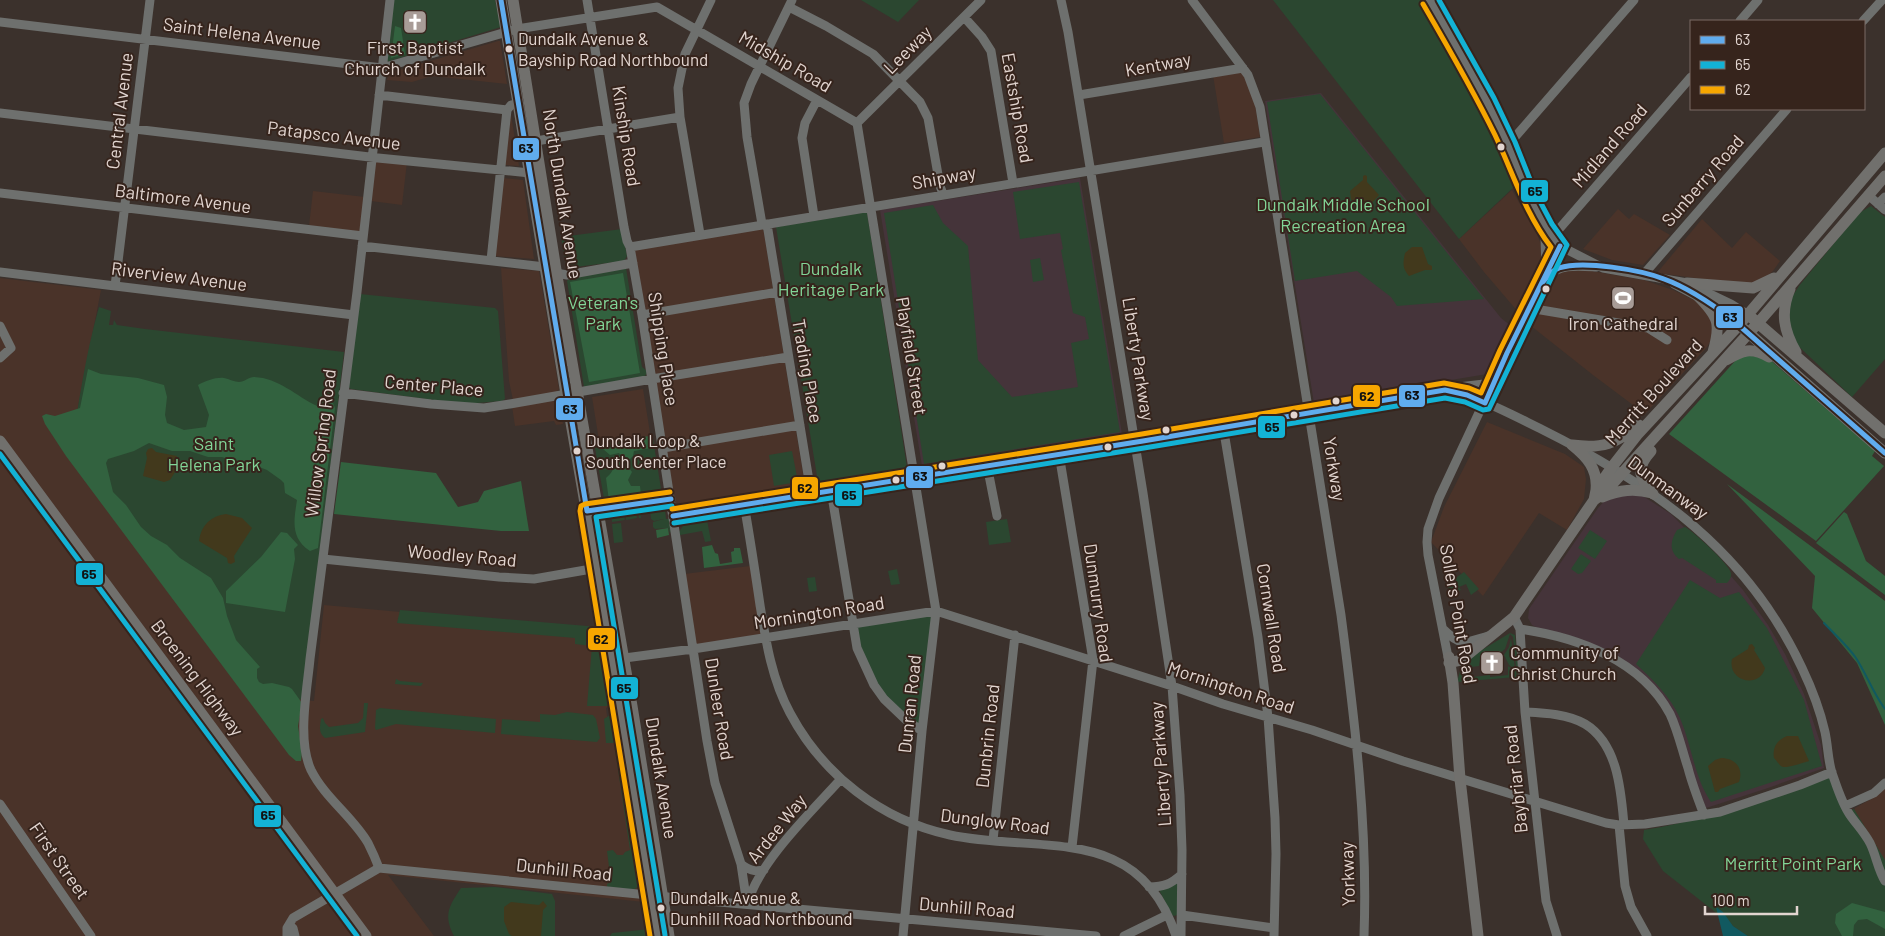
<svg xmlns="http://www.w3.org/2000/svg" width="1885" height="936" font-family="Barlow,sans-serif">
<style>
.built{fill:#4a3329}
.education{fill:#45343a}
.green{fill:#2b4730}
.forest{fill:#32623f}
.sand{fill:#42391c}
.water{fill:#115960}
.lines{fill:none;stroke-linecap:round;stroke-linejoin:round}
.stream{stroke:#115960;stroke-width:2}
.minor{stroke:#6e706e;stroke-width:9}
.major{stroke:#71706d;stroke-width:11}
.bus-1-casing{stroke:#36241c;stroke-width:9}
.bus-2-casing{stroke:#36241c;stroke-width:9}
.bus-3-casing{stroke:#36241c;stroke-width:9}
.bus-1{stroke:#60acee;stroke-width:5}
.bus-2{stroke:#13b2d5;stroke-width:5}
.bus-3{stroke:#f7a600;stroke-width:5}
.bus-dot{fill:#e2d5d0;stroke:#36241c;stroke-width:2}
.labels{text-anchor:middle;stroke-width:4;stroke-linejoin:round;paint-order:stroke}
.bus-label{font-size:17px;fill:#e2d5d0;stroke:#36241c;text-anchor:start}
.street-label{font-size:18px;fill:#e2d5d0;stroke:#36241c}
.poi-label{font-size:18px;fill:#e2d5d0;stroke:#36241c}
.park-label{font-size:18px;fill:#82d597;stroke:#36241c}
.line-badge{stroke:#36241c;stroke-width:2}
.pale-badge-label{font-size:14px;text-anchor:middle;font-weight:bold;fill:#111}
</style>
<rect width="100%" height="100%" fill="#3b312c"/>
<!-- built -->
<path class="built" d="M498,41H500L507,84L432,76L412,82L387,80L389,73Z
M1242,70L1253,90L1260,137L1224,143L1213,75Z
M511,114L519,166L505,165Z
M376,159L407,162L402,205L371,201Z
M503,178L523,180L534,259L494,256Z
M1512,190L1537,234L1541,245L1542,257L1537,275L1519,313L1484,272L1459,239Z
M313,191L365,197L361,233L309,226Z
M1618,209L1629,219L1634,214L1670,235L1643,265L1612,260L1583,249Z
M1702,219L1732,248L1746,232L1780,261L1773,271L1760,283L1749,285L1657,273Z
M763,227L806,492L676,514L634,248Z
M501,268L539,271L559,389L556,393L513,400L509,381Z
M1574,268L1644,280L1673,290L1694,300L1709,312L1715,333L1707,347L1645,414L1593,375L1526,322L1544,285L1552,274Z
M0,278L101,290L78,407L70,457L303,700L314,701L324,605L596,630L611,705L606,708L607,716L613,722L637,887L644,902L388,875L434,936H0Z
M643,389L651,439L600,447L592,397Z
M557,400L560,403L563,424L556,425L554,421L515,426L512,406Z
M1487,422L1565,454L1584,467L1586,479L1584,499L1567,530L1539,513L1483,596L1431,542L1444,507Z
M750,566L762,633L759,636L698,646L694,644L684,574Z
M1885,785V864L1854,812L1855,808L1873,798Z"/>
<!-- education -->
<path class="education" d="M1321,93L1501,318L1511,326L1487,374L1314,403L1265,101Z
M1080,178L1122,434L922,466L880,210Z
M1638,493L1671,514L1723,567L1743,590L1768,625L1785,654L1804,694L1821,745L1824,768L1765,789L1706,808L1661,695L1598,646L1568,635L1538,628L1532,625L1528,618L1529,609L1598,508L1608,497Z"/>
<!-- green -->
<path class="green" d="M393,0H495L501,27L386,62Z
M861,0H919L898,22Z
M1273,0H1421L1473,89L1516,185L1459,239Z
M1320,94L1484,299L1397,306L1391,297L1357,271L1295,281L1267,102Z
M1079,182L1120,432L924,464L884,213L933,205L943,223L968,246L978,360L1012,397L1078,387L1071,343L1089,339L1085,317L1073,313L1061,250L1063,249L1060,233L1020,239L1013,192Z
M1871,206L1885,217V359L1852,397L1791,339L1787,305L1799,286L1859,213Z
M867,212L908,474L819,488L776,227Z
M622,229L627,256L624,261L567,268L561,237Z
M1040,258L1044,280L1033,282L1030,260Z
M626,268L642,367L648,372L644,377L584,387L567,281L569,279Z
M360,294L495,308L498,311L505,399L502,401L464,404L351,389L347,386Z
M99,307L111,311L109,325H113L114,320L117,325L145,329L344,352L303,700L244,690L70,457C78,407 85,356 99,307Z
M653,439L662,495L605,504L595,448Z
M792,451L798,482L774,486L769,455Z
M661,504L662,510H665L666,519H669L671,531L670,533L668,528L655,529L653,527V522L664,519L654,521L651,519L650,510L640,512L641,518H639L637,508Z
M636,508L637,518L626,520L625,510Z
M623,511L625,520L612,522L611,512Z
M1007,519L1011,542L989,545L986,522Z
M707,520L711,541L705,542L702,531L680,535L679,532L684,524Z
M621,523L623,542L614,543L612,524Z
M1685,527C1693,531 1730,565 1731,573C1732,577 1729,581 1727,583H1716V580L1682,558L1679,559C1668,550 1671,540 1677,530Z
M1590,530L1607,541L1595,559L1578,548Z
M1581,554L1591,561L1582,573L1578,574L1571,569Z
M897,569L900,584L891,585L888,571Z
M1464,572L1479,589L1471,595L1466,584L1459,587L1461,590L1453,593L1446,585Z
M815,577L817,591L809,592L807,578Z
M1690,580L1720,598L1739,592L1767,628L1804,700L1822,766L1711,802C1694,777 1692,746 1680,718C1670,696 1653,680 1636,664Z
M400,610L599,627L613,706H587L592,646L575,644V638L397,623Z
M930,615L932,620L919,723H916C901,712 886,700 876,684C866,668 860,644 855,625Z
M1510,633L1515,635L1519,677H1517L1513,637L1510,634L1505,649L1500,653L1497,651L1480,660L1479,666L1471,667L1472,677L1490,675V677L1508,675V666L1516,671V677L1457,682L1461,668L1467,659Z
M1511,638L1515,669L1509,665L1504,655L1509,647Z
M396,679L400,681L423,683L421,686L395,684Z
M364,703H368L365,732L325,738C318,732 320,727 321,719L323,718L325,723L329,727L358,723L363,718Z
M380,708L496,719L495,733L396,724L376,730L375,728L376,710Z
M567,712L593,715L596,719L600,738L597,742L501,734L502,719L540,722V714L555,715Z
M610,715L619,722L641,878V885L633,890L607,887V884L611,882L607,851L613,850L617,855H623L625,852L630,850L614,743H606L604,719Z
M1830,775L1845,813L1854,809L1885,860V936H1748L1733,926L1722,912L1717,908L1719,915L1663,871L1643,839L1644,830C1708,820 1769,796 1830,775Z
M1178,883L1177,915L1174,916L1172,915L1158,888Z
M495,887L552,894L555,901V936H454C443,915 449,906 461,888Z
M650,929L651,936H610L612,933Z"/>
<!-- forest -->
<path class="forest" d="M395,26L401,28L405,54L391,58Z
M623,273L640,373L589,382L570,282Z
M1744,355L1768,358L1875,451L1872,456L1884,466L1816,541L1669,434L1736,360Z
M88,369L101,374L138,378L164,385L167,397L165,415L167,423L184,430L206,427L209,415L198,385C206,381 216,377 224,378C229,379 235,382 239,382C244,382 249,377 254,377C279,378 296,396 317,406L324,401L333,403L335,408L318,548L310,551C290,538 294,520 297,500L285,493L284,483L281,480L267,470L244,461H235L222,457H208L190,451H172L149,443L134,451L108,459L106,463L113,492L126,505L141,527L151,536L167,545L180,558L211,578L223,598L227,616L236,640L260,667L257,669V678L259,682L263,684L272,683L289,687L292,689L302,703L298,726L302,752L301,761H296L289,755L66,456L45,424L42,416L46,414L55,416L80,408Z
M649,436L651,448L634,451L633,456L628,461L623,459L619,453L610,455L603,449L601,444Z
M620,456L632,472L628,480L631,486H640L641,495L609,501L606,478C613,472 616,466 613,457Z
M341,462L436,473L458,507L478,502L484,491L521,481L529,531H501L334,514Z
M1727,484L1885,601V725L1857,663L1812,608L1815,576Z
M1844,512L1847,514L1866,561L1885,576V595L1816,543Z
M668,528L669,535L657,538L656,530Z
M281,532L287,533L298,545L294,549L295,559L285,612L226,603V591L261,557Z
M712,545L715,553L718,554L720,564L732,562L731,552L734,551V548H740L743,563L704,568L702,547Z
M1852,903L1885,912V929L1867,919L1858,920L1854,925L1853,936H1842L1835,923L1836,914Z"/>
<!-- sand -->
<path class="sand" d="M1365,175L1367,176V182L1379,195C1372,204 1368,206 1357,206L1351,199L1350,191L1363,180V176Z
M1412,247H1422L1428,264L1432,266V270H1425L1409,276C1402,268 1403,263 1405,253Z
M152,448L156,452L177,456V469L170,480L164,482L143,476L147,458L146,453L148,449Z
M226,514L242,518L252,528L234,556L235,562L231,564L228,563L227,558L199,541C201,525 211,516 226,514Z
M1752,644L1755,648L1754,650L1765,668C1760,689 1727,682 1732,659L1748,649L1749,645Z
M1787,736H1798L1809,761C1806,762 1787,768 1784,767C1780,767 1777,761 1774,758C1772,748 1777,740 1787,736Z
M1721,758C1735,758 1744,768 1739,782L1720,789L1718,792H1715L1708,766L1715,760Z
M543,901L547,906L543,910L541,936H512L509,934L504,921V907L511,902L539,905Z"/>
<!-- water -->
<path class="water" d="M1716,907L1723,912L1733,926L1748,936H1723Z"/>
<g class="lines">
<!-- stream -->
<path class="stream" d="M1824,623C1834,634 1847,645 1856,658C1867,675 1873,693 1885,709"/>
<!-- minor -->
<path class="minor" d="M587,0L624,227L627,241L630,247L642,315L707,741L715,783L741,864L747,904
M1061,0L1068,32L1143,493L1172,686L1180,795L1182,850L1181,936
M1192,0L1248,75L1260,107L1341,615C1355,722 1368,828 1364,936
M1430,0L1487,101L1508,145L1528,195L1546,228L1560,246L1603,268L1687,283L1731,304L1747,314
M657,7L857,123
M789,7L826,26L873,54L920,102L928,118L940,186L943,194
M964,17L982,37L991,51L1013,183
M1740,21L1758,0
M1863,21L1882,0
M0,22L382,68L517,29L657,7
M379,95L507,110
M1079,95L1243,68
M0,113L378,158L530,173
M857,123L936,611L922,731L903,936
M857,123L981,0
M536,141L680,117
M1508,145L1634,0
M0,193L363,236
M1868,195L1885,210
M1878,204L1885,197
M814,216L802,138L805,123L817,100
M762,224L747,137L744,103L751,84L792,0
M767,224L811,493
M1542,225L1545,239L1546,269
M700,234L680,117L678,88L685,54L711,0
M1553,236L1691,77
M362,246L545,267L556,273L567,275L633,263
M630,247L1264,142
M491,260L507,110L511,105L519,103
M0,272L354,315
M1644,274L1787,109
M1547,278C1558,263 1580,266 1597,267
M1674,284L1717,307L1739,325
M115,286L150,0
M1529,308L1648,328L1667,340
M642,315L778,292
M0,326L11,348L0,358
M1450,388L1484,384L1495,379
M343,393L431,404L484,408L510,404L652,379L788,357
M1223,426L1258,637L1268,717L1275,818L1276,854L1274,936
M663,448L800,425
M1059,454L1093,660L1072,847
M987,465L997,516
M831,490L857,648L874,685L884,699L905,719L922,731
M744,504C750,538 755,571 760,605C766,642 772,680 790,713C823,775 881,820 950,835C1040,854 1139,822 1176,936
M587,511L671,499
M673,516L1143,441L1445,390C1480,397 1512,415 1543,430C1655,486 1748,552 1802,668C1812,689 1820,710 1825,732C1828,746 1828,761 1832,773C1837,787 1842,804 1850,815C1857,825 1864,832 1870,843C1876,855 1878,870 1885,881
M323,559L499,577L534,579L597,568
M1514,617L1520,629L1525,712L1546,901L1557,936
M1443,629C1461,647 1465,643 1488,636
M1520,629C1577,637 1641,660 1670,714C1678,731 1682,750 1688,768C1692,784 1698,799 1704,815
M1448,657L1428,555L1427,542L1428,529L1439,498L1507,353L1560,246
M617,659L693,649L936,611L1172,686L1223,704L1312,730L1403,761L1606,823L1619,825L1645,824L1720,812L1800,785L1832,772
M1525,712C1545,713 1568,714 1585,724C1618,744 1621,791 1624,825
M0,804L91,936
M1845,806L1874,793L1885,783
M1619,825L1625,886L1631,907L1647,936
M993,840L1015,635
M741,864C749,870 754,872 764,870
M379,868C376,860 372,851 368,843C353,817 325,798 311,770C297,740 307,691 310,659L357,292L390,0
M1149,887C1164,887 1171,884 1182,874
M748,902C760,861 811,812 840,780
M1182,915L1274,928
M293,928L295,936
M287,936V928L293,918L379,868L708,901L1096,936
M1124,936L1167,915"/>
<!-- major -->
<path class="major" d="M501,0L566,394L633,779L658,936
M513,0L557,276L632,706L669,936
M1687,283L1753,288L1774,278
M1790,289C1780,313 1784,331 1796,352
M1698,296C1719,317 1721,324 1713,352
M1752,318L1885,433
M1744,329L1885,453
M1726,360C1743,350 1751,347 1769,357
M0,441L366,936
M1572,445C1603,449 1615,444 1639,425
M1572,445C1587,457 1598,469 1596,490
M1651,451C1635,469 1639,477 1653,494
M1602,497C1620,490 1634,488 1652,493
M1594,500L1606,491L1758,323L1885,176
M1449,657L1453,683L1460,779L1478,936
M1449,663L1461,660L1514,617L1594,500L1596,490L1612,467L1637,435L1739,325L1885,153"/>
<defs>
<path id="bus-1" d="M501,0L587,511L671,499
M1542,283C1547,277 1552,270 1559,268C1583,260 1641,270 1664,279C1689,288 1712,304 1733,320L1885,453
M673,516L1143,441L1445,390L1467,395L1485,403L1507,353L1560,246"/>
<path id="bus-2" d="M0,454L357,936
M674,523L1144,448L1445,398L1465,402L1483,410L1489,409L1567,245L1552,224L1535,192L1515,142L1494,98L1439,0
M665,935L596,517L672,506"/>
<path id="bus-3" d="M672,509L1142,434L1444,383L1469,388L1481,393L1500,350L1551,247C1525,213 1513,173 1495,135C1473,90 1448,47 1423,4
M650,936L580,511L581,506L585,504L670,492"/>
</defs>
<!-- bus-1 casing -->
<use href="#bus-1" class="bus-1-casing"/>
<!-- bus-2 casing -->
<use href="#bus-2" class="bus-2-casing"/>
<!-- bus-3 casing -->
<use href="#bus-3" class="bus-3-casing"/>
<!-- bus-1 -->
<use href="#bus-1" class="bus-1"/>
<!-- bus-2 -->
<use href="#bus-2" class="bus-2"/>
<!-- bus-3 -->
<use href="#bus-3" class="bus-3"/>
</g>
<!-- icons -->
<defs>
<symbol id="church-square" viewBox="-11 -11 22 22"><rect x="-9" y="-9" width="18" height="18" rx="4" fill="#a89c97" stroke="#36241c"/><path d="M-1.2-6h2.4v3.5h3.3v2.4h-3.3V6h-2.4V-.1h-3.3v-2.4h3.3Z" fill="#fff"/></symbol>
<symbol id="stadium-square" viewBox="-11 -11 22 22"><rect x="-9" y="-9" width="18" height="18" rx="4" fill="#a89c97" stroke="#36241c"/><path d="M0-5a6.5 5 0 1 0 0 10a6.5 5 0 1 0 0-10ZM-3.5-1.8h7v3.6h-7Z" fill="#fff"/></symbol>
</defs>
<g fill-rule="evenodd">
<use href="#church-square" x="401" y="8" width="28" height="28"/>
<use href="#stadium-square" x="1609" y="284" width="28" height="28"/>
<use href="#church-square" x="1478" y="649" width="28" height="28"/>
</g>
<!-- markers -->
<g class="bus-dot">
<circle cx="509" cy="49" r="4.5"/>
<circle cx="1501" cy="147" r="4.5"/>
<circle cx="1546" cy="289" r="4.5"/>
<circle cx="1336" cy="401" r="4.5"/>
<circle cx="1294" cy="415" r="4.5"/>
<circle cx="1166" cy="430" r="4.5"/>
<circle cx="1108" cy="447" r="4.5"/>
<circle cx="577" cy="451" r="4.5"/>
<circle cx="942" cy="466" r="4.5"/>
<circle cx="896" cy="480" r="4.5"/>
<circle cx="661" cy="908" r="4.5"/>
</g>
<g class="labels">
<!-- bus labels -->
<g class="bus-label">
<text x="518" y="45">Dundalk Avenue &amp;<tspan x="518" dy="21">Bayship Road Northbound</tspan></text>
<text x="586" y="447">Dundalk Loop &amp;<tspan x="586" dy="21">South Center Place</tspan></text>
<text x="670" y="904">Dundalk Avenue &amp;<tspan x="670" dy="21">Dunhill Road Northbound</tspan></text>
</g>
<!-- street labels -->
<g class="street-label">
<text transform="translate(242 34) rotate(7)" y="6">Saint Helena Avenue</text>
<text transform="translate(908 50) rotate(-45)" y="6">Leeway</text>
<text transform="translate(785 62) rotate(30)" y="6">Midship Road</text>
<text transform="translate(1158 65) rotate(-10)" y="6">Kentway</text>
<text transform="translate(1017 108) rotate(80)" y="6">Eastship Road</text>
<text transform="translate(120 111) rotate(-83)" y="6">Central Avenue</text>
<text transform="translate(334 136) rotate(7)" y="6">Patapsco Avenue</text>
<text transform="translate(626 136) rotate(81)" y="6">Kinship Road</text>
<text transform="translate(1610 146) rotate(-49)" y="6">Midland Road</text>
<text transform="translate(944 178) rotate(-10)" y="6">Shipway</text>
<text transform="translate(1703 181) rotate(-49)" y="6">Sunberry Road</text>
<text transform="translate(562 194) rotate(81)" y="6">North Dundalk Avenue</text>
<text transform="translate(183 199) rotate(7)" y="6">Baltimore Avenue</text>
<text transform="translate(179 277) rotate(7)" y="6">Riverview Avenue</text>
<text transform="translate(663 349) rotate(81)" y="6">Shipping Place</text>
<text transform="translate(911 356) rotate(81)" y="6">Playfield Street</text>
<text transform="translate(1138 359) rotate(81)" y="6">Liberty Parkway</text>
<text transform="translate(807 371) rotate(80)" y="6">Trading Place</text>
<text transform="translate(434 386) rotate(5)" y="6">Center Place</text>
<text transform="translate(1654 392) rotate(-48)" y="6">Merritt Boulevard</text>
<text transform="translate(321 443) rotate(-83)" y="6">Willow Spring Road</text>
<text transform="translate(1334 469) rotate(81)" y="6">Yorkway</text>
<text transform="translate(1668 488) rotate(36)" y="6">Dunmanway</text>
<text transform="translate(462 556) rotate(5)" y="6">Woodley Road</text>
<text transform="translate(1098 603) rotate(82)" y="6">Dunmurry Road</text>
<text transform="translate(819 613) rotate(-9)" y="6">Mornington Road</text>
<text transform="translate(1458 614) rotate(80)" y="6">Sollers Point Road</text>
<text transform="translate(1271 618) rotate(81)" y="6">Cornwall Road</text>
<text transform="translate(197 678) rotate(53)" y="6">Broening Highway</text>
<text transform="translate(1231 688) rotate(18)" y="6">Mornington Road</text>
<text transform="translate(910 704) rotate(-84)" y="6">Dunran Road</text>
<text transform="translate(719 709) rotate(81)" y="6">Dunleer Road</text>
<text transform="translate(988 736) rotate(-84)" y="6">Dunbrin Road</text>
<text transform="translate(1161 764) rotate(-94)" y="6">Liberty Parkway</text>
<text transform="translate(661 778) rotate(81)" y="6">Dundalk Avenue</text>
<text transform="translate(1516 779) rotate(-96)" y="6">Baybriar Road</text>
<text transform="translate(995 822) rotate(7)" y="6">Dunglow Road</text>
<text transform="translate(777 829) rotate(-51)" y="6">Ardee Way</text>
<text transform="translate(59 861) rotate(55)" y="6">First Street</text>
<text transform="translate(564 870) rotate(6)" y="6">Dunhill Road</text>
<text transform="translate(1348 874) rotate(-92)" y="6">Yorkway</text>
<text transform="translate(967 908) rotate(5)" y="6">Dunhill Road</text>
</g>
<!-- poi labels -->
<g class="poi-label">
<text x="415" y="54">First Baptist<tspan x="415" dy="21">Church of Dundalk</tspan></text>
<text x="1623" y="330">Iron Cathedral</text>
<text x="1510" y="659" text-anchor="start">Community of<tspan x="1510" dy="21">Christ Church</tspan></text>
</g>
<!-- park labels -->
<g class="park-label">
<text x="1343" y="211">Dundalk Middle School<tspan x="1343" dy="21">Recreation Area</tspan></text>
<text x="831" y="275">Dundalk<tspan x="831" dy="21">Heritage Park</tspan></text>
<text x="603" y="309">Veteran's<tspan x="603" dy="21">Park</tspan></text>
<text x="214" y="450">Saint<tspan x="214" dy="21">Helena Park</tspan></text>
<text x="1793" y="870">Merritt Point Park</text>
</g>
</g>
<g class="line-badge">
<rect x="512" y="137" width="28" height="24" rx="5" fill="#60acee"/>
<rect x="1520" y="179" width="29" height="24" rx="5" fill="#13b2d5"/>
<rect x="1715" y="305" width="29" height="24" rx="5" fill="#60acee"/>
<rect x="1398" y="384" width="28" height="24" rx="5" fill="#60acee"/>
<rect x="1352" y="384" width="29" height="24" rx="5" fill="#f7a600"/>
<rect x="555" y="397" width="29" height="24" rx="5" fill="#60acee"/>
<rect x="1257" y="415" width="29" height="24" rx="5" fill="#13b2d5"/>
<rect x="905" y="465" width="29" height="24" rx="5" fill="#60acee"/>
<rect x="791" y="476" width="28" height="24" rx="5" fill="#f7a600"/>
<rect x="834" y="483" width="29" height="24" rx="5" fill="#13b2d5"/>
<rect x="75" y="562" width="29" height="24" rx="5" fill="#13b2d5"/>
<rect x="587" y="627" width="29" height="24" rx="5" fill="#f7a600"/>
<rect x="610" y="676" width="29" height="24" rx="5" fill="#13b2d5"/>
<rect x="253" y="804" width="29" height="24" rx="5" fill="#13b2d5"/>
</g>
<g class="pale-badge-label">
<text x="526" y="153">63</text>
<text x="1535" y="196">65</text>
<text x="1730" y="322">63</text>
<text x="1412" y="400">63</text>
<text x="1367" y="401">62</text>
<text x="570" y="414">63</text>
<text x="1272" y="432">65</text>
<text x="920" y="481">63</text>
<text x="805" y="493">62</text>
<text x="849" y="500">65</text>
<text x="89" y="579">65</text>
<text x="601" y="644">62</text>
<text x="624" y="693">65</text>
<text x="268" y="820">65</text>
</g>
<!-- legend -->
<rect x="1690" y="20" width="175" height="90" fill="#36241c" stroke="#7b6b64"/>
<rect x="1700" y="36" width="25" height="8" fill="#60acee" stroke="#7b6b64"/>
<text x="1735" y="45" font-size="15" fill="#e2d5d0">63</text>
<rect x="1700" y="61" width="25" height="8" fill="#13b2d5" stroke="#7b6b64"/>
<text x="1735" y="70" font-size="15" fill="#e2d5d0">65</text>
<rect x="1700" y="86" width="25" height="8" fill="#f7a600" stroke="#7b6b64"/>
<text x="1735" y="95" font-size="15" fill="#e2d5d0">62</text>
<!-- scale -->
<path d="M1705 906v8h92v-8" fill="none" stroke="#e2d5d0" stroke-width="2.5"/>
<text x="1712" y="906" font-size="15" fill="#e2d5d0" stroke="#36241c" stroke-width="4" paint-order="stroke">100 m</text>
</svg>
